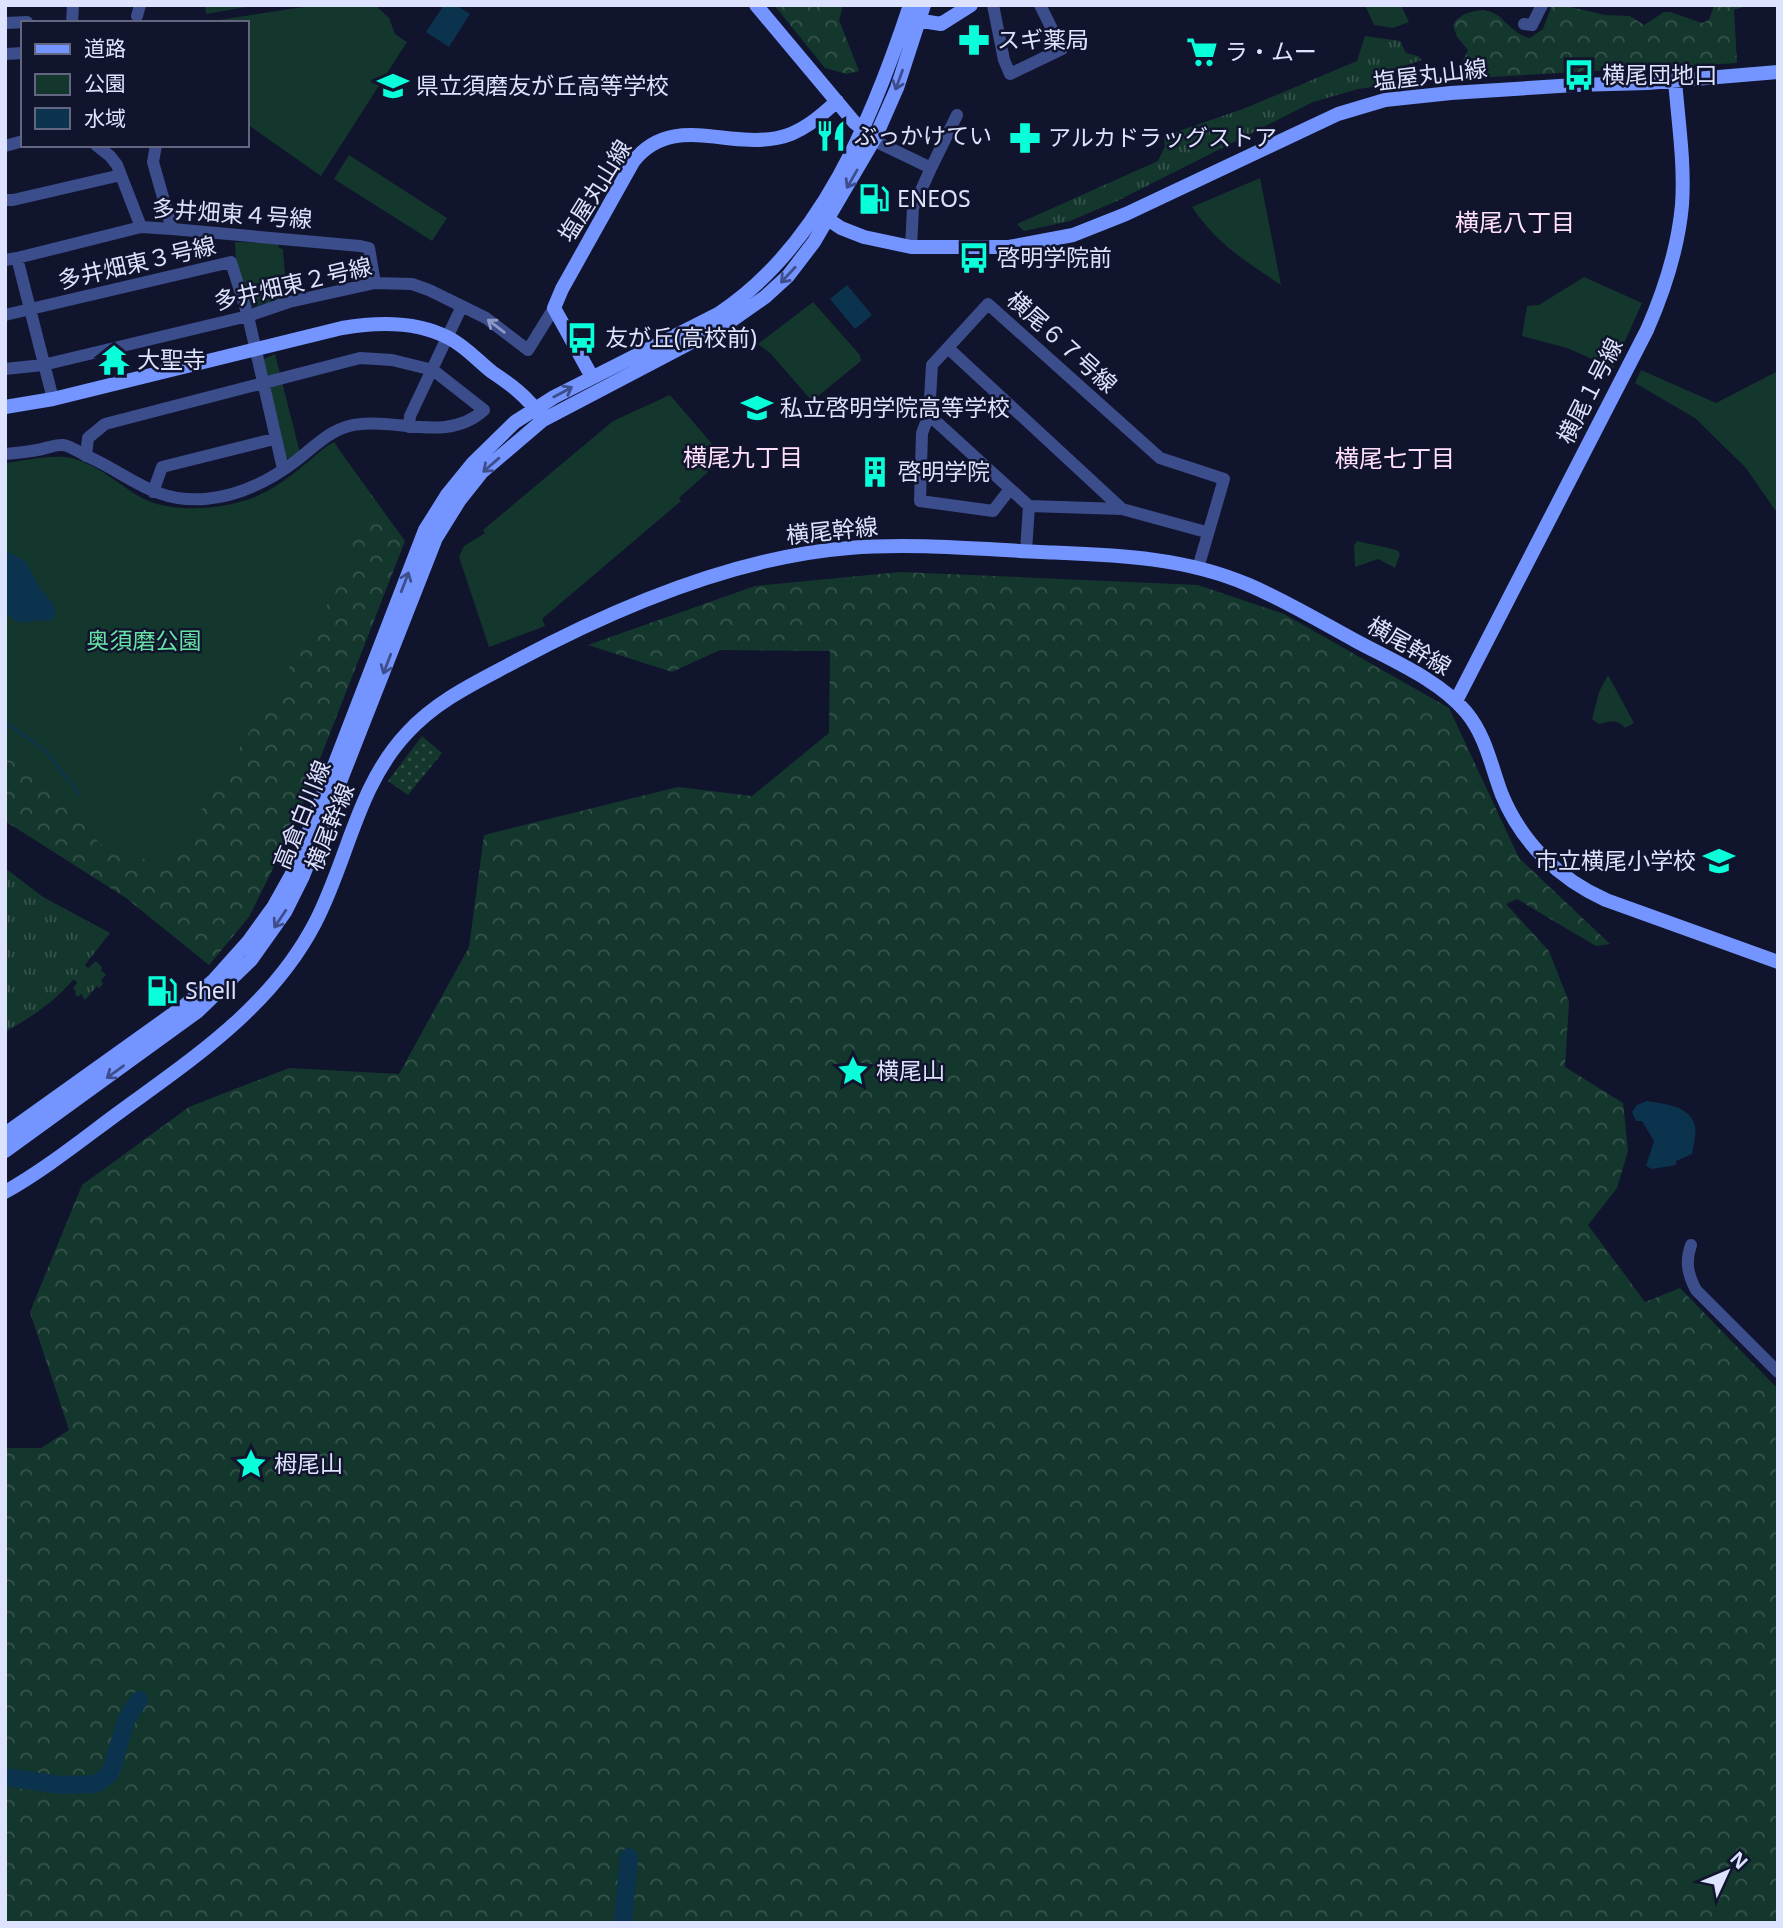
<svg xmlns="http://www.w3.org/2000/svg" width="1783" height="1928" font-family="'Noto Sans','Noto Sans JP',sans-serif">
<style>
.grass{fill:url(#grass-tufts)}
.forest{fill:url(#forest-crowns)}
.park{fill:#14372d}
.garden{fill:url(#garden-dots)}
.water{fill:#0b334d}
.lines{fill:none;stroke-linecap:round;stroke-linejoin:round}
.stream{stroke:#0b334d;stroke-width:2.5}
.river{stroke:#0b334d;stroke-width:18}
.street{stroke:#3c4d8c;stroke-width:12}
.secondary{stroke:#7494ff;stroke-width:14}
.oneway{stroke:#3e4e8c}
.oneway2{stroke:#8c98c6}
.labels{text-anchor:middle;stroke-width:5;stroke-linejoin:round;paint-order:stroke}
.poi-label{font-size:23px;fill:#dde2ff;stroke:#11142d;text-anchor:start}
.street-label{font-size:23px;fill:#dde2ff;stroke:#11142d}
.park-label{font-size:23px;fill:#66e3a4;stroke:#11142d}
.neighbourhood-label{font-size:24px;fill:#ffdffb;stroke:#11142d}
</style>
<defs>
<pattern id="grass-tufts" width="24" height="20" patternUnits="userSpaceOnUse" patternTransform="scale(1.75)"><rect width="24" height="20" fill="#14372d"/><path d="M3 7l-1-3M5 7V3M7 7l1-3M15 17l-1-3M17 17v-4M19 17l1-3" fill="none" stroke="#36544c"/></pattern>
<pattern id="forest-crowns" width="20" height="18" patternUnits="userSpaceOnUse" patternTransform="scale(1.75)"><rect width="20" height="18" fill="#14372d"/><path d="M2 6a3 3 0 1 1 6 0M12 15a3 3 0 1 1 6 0" fill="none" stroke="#36544c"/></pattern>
<pattern id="garden-dots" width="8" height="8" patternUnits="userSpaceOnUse" patternTransform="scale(1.75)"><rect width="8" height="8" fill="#14372d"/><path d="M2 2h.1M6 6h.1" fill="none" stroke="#36544c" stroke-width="1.8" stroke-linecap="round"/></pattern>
</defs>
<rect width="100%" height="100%" fill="#11142d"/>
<!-- grass -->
<path class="grass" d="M1365,36L1400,41L1406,53L1418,56L1422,60L1389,71L1393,84L1358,89L1313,102L1117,201L1070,221L1024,231L1017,224L1158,161L1165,146L1164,136L1243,109L1357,61Z
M5,868L43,897L110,933L85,965L88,968L96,961L102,967L101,970L106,975L101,980L103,984L99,988L97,986L85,1000L81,994L78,997L75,994L76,992L73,988L77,983L74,979C54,1002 32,1017 5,1032Z"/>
<!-- forest -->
<path class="forest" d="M774,5H843L839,20L859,71L847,74L825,68Z
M1552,5H1562L1605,15L1630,16L1644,25L1664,12H1670L1702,23L1709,20L1714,5H1749L1734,10L1737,63L1455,79L1468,50L1457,37L1453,25C1457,18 1463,14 1471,12C1502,3 1505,33 1530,38L1543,29Z
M342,454L405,541L293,828L249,917L209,965L126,898L5,821V623L145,581L307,491Z
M901,572L1198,585L1284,614L1449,708L1519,858L1610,944L1596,946L1517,899L1506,904L1549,951L1569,1002L1565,1067L1623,1103L1628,1151L1617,1188L1588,1225L1645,1302L1680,1288L1778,1389V1923H5V1448H41L69,1430L30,1312L82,1185L189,1107L289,1068L399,1074L469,947L484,835L678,787L752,796L829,733L830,651L720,650L672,672L588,645L755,586Z"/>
<!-- park -->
<path class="park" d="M205,5H257L206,14Z
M317,5H375L389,18L395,34L407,42L321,176L247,124V23H199Z
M1365,5H1401L1409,22L1393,28L1374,25Z
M349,155L447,218L432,241L334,179Z
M1260,178L1281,285C1245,261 1217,244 1192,207Z
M235,242L278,243L279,248L283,249L285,275L290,298L251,307L236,263Z
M1584,277L1642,303L1613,368L1567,348L1522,336L1527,306L1539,305Z
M813,302L860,355L861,361L812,401L770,353L758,344Z
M275,354L300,453L291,459L284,457L261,360Z
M1641,370L1716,403L1778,371V514L1745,467L1695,418L1635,383Z
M670,395L719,452L704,466L708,472L679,498L681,501L542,619L545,626L489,647L459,557L464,546L485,533L483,530L613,421Z
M334,442L382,512C347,532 351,539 345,576L177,850L154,862L106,850L65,803L34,763L5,746V463C27,461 54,453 75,459C102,467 120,486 144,499C174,514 225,509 255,497C272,490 290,477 304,465C315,457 322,448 334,442Z
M1357,541L1397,550L1400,554L1395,568L1378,559L1355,567L1354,546Z
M1608,675L1634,723L1625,728C1618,719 1609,721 1599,724L1592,719L1599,692Z"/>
<!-- garden -->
<path class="garden" d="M422,736L442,753L408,795L388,781Z"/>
<!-- water -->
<path class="water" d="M444,5H456L470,14L449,47L426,32Z
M847,285L872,315L855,329L830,299Z
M5,550L26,562L37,583L54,606L56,616L50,621C28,618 22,630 5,613Z
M1647,1101C1663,1104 1690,1105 1695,1126C1697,1133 1693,1146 1692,1154L1676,1161V1165L1652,1169L1646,1166L1654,1141L1642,1121H1636L1632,1112L1637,1105Z"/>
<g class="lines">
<!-- stream -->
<path class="stream" d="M5,722L45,750L79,794"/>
<!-- river -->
<path class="river" d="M5,1777L60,1785L96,1784L110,1774L127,1718L139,1700
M623,1923L629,1857"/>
<!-- street -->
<path class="street" d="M993,5L1004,60L1010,74L1062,49L1040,5
M137,16L140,5
M5,23L27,22
M72,23L73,5
M1524,24L1532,25L1542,5
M5,54L23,53
M875,138L881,144L931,168L913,208L911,247
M96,145L110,156L117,165L141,227
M156,145L153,162L172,229
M5,146L23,141
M931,168L957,115
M5,200H13L121,175
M17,258L141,227L172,229L360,246L369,248L375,283
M5,260L17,258L53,399
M5,315L231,262L248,316L283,469
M948,348L1122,509L1206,532
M5,369L43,365L248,316L289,302L375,283L412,284L429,290L486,318L528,350L554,308
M929,415L922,433L920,501L993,511L1010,489
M409,427L410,416L462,306
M5,454C16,453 27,452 37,450C45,449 55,444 63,445C71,446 80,453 87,456C130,475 153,503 205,499C239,496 271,480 297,460C318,444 333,426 361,424C402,420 449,442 484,410L433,370L392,360L360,358L105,424L88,438L86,456
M153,492L162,467L274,439
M1029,506L1122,509
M1026,551L1029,506L929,415L932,365L988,304L1160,458L1224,479L1198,568
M1691,1245C1685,1262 1688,1275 1696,1290L1778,1372"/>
<!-- secondary -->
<path class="secondary" d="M756,5L854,122L870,135
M910,19L941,24L971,5
M820,214L841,228L864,237L911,247H1009L1073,235L1126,214L1338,114L1385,100L1451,93L1575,85L1647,83L1778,72
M592,377L554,308L562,289L633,162C671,113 725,148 777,138C800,134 820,117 837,101
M5,407L53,399L342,328C376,322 417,321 449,338C465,346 478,361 492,372C510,384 528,397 540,416
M1456,701L1647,330C1665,289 1678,249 1682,205C1685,164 1678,120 1675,80
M5,1134L184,1006L214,980L248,942L274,906L293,872L425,530L447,495L473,463L515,422L554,397L718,314C821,247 873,117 910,5
M5,1151L198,1011L251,960L285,912L303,876L436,538L459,501L482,472L543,420L728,323L765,297L788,276L814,242L875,138L897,88L924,5
M5,1192C46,1169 84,1138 121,1111C195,1057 272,1006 315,923C348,860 357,786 407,733C437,700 477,682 516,661C615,608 735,557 849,548C912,543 977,549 1040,552C1112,555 1182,556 1249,585C1286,601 1321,622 1356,641C1393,661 1439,680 1466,712C1486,736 1491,766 1502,795C1522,843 1559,879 1606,900L1778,962"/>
</g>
<!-- one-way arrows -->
<defs><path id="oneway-shaft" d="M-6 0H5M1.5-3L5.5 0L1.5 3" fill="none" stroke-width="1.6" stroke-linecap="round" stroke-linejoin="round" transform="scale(1.75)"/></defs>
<g class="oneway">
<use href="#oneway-shaft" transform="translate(899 80) rotate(110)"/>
<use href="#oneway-shaft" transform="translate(852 179) rotate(120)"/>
<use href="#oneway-shaft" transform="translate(788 275) rotate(133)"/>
<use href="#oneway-shaft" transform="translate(563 392) rotate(-28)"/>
<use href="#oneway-shaft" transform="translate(491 465) rotate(139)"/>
<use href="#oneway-shaft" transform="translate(405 582) rotate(-69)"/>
<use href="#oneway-shaft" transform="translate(387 664) rotate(111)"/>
<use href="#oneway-shaft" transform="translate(280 919) rotate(124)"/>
<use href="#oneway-shaft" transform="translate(115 1072) rotate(144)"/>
</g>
<use class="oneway2" href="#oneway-shaft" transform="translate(496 326) rotate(-143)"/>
<!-- icons -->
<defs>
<symbol id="pharmacy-bare" viewBox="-9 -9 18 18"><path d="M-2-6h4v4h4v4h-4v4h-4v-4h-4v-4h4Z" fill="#09ffda" stroke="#11142d" stroke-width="2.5" paint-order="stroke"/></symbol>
<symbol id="supermarket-bare" viewBox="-9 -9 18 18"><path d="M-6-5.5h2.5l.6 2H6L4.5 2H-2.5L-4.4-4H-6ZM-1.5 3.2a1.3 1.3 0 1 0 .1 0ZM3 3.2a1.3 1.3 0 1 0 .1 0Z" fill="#09ffda" stroke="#11142d" stroke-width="2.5" paint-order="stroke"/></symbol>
<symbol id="bus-bare" viewBox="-9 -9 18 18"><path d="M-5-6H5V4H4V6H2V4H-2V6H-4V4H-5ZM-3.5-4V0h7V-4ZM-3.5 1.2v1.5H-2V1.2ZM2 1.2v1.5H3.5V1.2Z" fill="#09ffda" stroke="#11142d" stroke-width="2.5" paint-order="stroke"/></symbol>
<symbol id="school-bare" viewBox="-9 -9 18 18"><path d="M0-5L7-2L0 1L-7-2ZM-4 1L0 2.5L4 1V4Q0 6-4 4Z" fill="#09ffda" stroke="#11142d" stroke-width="2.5" paint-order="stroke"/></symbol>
<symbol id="restaurant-bare" viewBox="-9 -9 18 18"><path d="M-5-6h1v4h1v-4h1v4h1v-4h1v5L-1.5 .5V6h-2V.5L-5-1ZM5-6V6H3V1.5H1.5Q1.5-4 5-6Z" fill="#09ffda" stroke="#11142d" stroke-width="2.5" paint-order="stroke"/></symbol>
<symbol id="fuel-bare" viewBox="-9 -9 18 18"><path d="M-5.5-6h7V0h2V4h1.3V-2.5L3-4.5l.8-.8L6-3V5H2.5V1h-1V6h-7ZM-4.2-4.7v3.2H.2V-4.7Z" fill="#09ffda" stroke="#11142d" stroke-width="2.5" paint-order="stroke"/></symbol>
<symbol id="temple-bare" viewBox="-9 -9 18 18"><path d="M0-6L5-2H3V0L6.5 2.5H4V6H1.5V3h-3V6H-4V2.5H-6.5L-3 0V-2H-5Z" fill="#09ffda" stroke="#11142d" stroke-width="2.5" paint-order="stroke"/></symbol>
<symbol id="building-bare" viewBox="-9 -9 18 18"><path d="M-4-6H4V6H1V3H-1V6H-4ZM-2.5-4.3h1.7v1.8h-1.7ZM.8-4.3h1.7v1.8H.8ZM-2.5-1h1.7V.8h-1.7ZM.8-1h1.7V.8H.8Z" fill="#09ffda" stroke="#11142d" stroke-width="2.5" paint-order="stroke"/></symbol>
<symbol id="sight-bare" viewBox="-9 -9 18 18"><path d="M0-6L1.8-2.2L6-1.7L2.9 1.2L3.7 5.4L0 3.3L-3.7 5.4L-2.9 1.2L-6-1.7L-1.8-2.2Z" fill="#09ffda" stroke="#11142d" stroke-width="2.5" paint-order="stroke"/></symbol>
</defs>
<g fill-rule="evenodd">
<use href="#pharmacy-bare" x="952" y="18" width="44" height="44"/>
<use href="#supermarket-bare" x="1180" y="30" width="44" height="44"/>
<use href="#bus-bare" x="1557" y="53" width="44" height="44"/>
<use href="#school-bare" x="371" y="64" width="44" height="44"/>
<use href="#restaurant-bare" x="809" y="114" width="44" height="44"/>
<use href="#pharmacy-bare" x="1003" y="116" width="44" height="44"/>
<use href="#fuel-bare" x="852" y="177" width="44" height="44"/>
<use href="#bus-bare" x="952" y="236" width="44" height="44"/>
<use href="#bus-bare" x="560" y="316" width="44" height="44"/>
<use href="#temple-bare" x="92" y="338" width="44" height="44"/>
<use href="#school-bare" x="735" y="386" width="44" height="44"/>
<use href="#building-bare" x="853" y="450" width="44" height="44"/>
<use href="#school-bare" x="1697" y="839" width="44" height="44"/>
<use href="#fuel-bare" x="140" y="969" width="44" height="44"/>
<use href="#sight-bare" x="831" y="1049" width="44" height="44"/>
<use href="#sight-bare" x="229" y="1442" width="44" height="44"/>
</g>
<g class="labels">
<!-- poi labels -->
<g class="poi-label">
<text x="997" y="48">スギ薬局</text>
<text x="1225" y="60">ラ・ムー</text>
<text x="1602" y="83">横尾団地口</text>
<text x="416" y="94">県立須磨友が丘高等学校</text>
<text x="854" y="144">ぶっかけてい</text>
<text x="1048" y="146">アルカドラッグストア</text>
<text x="897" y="207">ENEOS</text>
<text x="997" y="266">啓明学院前</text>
<text x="605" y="346">友が丘(高校前)</text>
<text x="137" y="368">大聖寺</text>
<text x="780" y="416">私立啓明学院高等学校</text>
<text x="898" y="480">啓明学院</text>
<text x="1696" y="869" text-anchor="end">市立横尾小学校</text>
<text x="185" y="999">Shell</text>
<text x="876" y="1079">横尾山</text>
<text x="274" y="1472">栂尾山</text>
</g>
<!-- street labels -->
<g class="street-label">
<text transform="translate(1430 75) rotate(-7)" y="8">塩屋丸山線</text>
<text transform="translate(595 191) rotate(-58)" y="8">塩屋丸山線</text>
<text transform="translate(232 214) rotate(4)" y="8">多井畑東４号線</text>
<text transform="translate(137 263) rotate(-13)" y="8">多井畑東３号線</text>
<text transform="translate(293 284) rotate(-13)" y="8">多井畑東２号線</text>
<text transform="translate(1062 342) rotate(42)" y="8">横尾６７号線</text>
<text transform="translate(1590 391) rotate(-63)" y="8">横尾１号線</text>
<text transform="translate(832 531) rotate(-6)" y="8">横尾幹線</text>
<text transform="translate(1409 646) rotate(30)" y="8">横尾幹線</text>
<text transform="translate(302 815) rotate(-68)" y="8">高倉白川線</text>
<text transform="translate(330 827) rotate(-68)" y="8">横尾幹線</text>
</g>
<!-- park labels -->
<g class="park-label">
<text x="144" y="649">奥須磨公園</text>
</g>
<!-- neighbourhood labels -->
<g class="neighbourhood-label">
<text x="1515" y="231">横尾八丁目</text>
<text x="743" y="466">横尾九丁目</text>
<text x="1395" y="467">横尾七丁目</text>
</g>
</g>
<!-- border -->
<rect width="1783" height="1928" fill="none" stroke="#dde2ff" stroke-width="14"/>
<!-- legend -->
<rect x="21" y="21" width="228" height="126" fill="#11142d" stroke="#636681" stroke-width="2"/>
<rect x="35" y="44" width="35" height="10" fill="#7494ff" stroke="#636681" stroke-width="2"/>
<text x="84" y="56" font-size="21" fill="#dde2ff">道路</text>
<rect x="35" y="74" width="35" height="21" fill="#14372d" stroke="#636681" stroke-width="2"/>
<text x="84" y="91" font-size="21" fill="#dde2ff">公園</text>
<rect x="35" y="108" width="35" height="21" fill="#0b334d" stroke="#636681" stroke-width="2"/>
<text x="84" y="126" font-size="21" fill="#dde2ff">水域</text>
<!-- north arrow -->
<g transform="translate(1727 1872) rotate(46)" stroke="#11142d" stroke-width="5" paint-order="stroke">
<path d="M0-5L12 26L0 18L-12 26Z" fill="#dde2ff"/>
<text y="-10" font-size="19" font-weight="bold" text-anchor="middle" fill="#dde2ff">N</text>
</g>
</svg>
